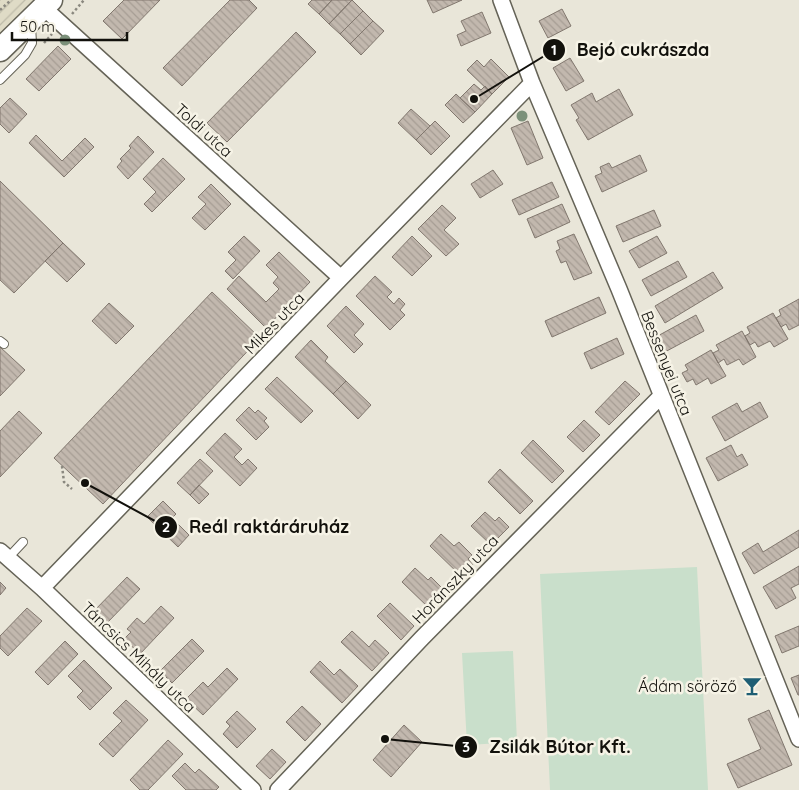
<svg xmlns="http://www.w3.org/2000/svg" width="799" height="790" font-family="Quicksand,sans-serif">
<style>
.industrial{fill:url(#industrial-furrows)}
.green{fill:#c9dfcb}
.building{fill:url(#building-back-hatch);stroke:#81776e}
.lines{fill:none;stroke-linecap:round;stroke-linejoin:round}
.lane-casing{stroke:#656357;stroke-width:10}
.street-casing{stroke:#656357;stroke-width:18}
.primary-casing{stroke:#656357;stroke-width:25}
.path{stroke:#8a887f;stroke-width:2.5;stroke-dasharray:2.5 2.5;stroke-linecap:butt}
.lane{stroke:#fff;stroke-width:8}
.street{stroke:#fff;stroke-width:15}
.primary{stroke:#fff;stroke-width:22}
.tree{fill:#7c917a}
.labels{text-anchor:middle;stroke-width:5;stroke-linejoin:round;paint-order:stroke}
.street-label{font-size:16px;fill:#12110c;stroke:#f6f3e6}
.poi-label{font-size:16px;fill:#12110c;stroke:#f6f3e6;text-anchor:end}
.leader{fill:none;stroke:#12110c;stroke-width:2}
.callout-dot{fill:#12110c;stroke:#f6f3e6;stroke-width:2}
.mark-label{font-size:15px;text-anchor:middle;font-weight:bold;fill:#fff}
.callout-label{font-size:18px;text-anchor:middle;font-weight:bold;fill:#12110c;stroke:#f6f3e6;stroke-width:5;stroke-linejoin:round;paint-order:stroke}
</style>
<defs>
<pattern id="industrial-furrows" width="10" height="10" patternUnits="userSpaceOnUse" patternTransform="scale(1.25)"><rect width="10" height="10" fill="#dfdbc6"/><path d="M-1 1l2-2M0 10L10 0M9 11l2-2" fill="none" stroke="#bebba9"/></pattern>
<pattern id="building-back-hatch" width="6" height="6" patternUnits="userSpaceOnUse" patternTransform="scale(1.25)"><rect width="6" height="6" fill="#c2b8ae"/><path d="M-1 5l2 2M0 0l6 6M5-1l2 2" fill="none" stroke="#a69d94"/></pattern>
</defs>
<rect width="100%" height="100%" fill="#e9e6d9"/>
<!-- industrial -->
<path class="industrial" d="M0,0H44L0,46Z"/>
<!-- green -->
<path class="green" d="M697,567L708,790H550L540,574Z
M513,651L517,742L467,745L462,653Z"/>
<!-- building -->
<path class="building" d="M124,0H160L122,39L103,21Z
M230,0H249L257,8L182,86L163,68Z
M312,0H332L319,14L308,4Z
M332,0H352L329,24L319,14Z
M352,0L363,11L340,34L329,24Z
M427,0H462L433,13Z
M562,9L571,26L548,38L539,21Z
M363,11L373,21L350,44L340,34Z
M482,12L491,33L461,46L457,35L466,31L461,21Z
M373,21L384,31L361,55L350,44Z
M296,32L316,52L227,142L207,123Z
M58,46L71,59L39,91L26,79Z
M570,58L584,81L566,91L553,68Z
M491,59L509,77L492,94L467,70L477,60L484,67Z
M474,84L481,90L485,86L492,94L475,112L460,98Z
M619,89L633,115L588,140L576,120L579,118L571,105L592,93L596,102Z
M456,94L475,112L463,123L445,105Z
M10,98L27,114L9,133L0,124V108Z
M411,109L430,126L416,140L398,123Z
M435,121L450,136L431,155L416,140Z
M528,121L543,158L527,165L511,128Z
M36,135L62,161L85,138L94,147L64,177L29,143Z
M138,136L154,152L128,179L117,167L122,161L120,159L131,148L129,146Z
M640,155L647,171L602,192L595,176L602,173L600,167L609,163L612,168Z
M163,158L185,179L152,212L144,204L156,192L143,179Z
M493,170L503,184L480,198L471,184Z
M0,181L63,243L14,293L0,280Z
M552,182L559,197L519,215L512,200Z
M211,184L231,204L205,230L192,218L206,204L198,197Z
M562,204L570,222L535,238L527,219Z
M442,205L456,218L444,230L459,244L446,256L418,229Z
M654,210L661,226L623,242L616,226Z
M574,234L592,273L574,280L566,261L561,263L556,251L560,249L557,241Z
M244,236L260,251L233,279L225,271L236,260L228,252Z
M412,236L432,256L412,276L392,257Z
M657,236L667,253L639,268L629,251Z
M63,243L85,264L67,282L45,261Z
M279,252L310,282L266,328L227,289L239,276L266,302L279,289L273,283L278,277L266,265Z
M678,261L687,277L651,296L642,280Z
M713,272L723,288L665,323L655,306Z
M375,276L392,292L387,297L394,304L399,298L405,304L400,310L405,315L390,330L356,296Z
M212,292L260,338L103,504L54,458Z
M599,297L606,313L552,337L545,321Z
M799,299V325L789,330L786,324L781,327L776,318L781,315L779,310Z
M109,303L134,326L116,344L92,321Z
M346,306L364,324L354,335L363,344L354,353L327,326Z
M773,313L788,339L774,347L770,341L758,347L755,342L750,345L745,336L750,333L747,327Z
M696,315L704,331L663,353L654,338Z
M742,331L756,357L743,365L739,359L727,365L724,359L718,363L713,353L719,350L716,345Z
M617,338L624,354L591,369L584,353Z
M311,340L328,357L325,361L346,381L333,394L295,357Z
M0,347L25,370L0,396Z
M711,350L726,376L711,384L708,378L696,385L693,379L687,382L682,373L688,370L685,365Z
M277,377L313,411L301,423L265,389Z
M346,381L371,405L358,419L333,394Z
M625,381L640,394L609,425L595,412Z
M760,402L768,417L725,441L712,417L737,403L742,412Z
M249,407L255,413L258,410L267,418L264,421L269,427L256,440L236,420Z
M19,411L42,433L0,477V431Z
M584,420L600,435L583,452L567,437Z
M225,433L242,449L234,457L242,465L248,459L257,468L240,486L206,453Z
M533,440L564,471L552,483L521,453Z
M731,445L737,457L742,454L748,465L718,481L706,458Z
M200,459L213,471L190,495L177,483Z
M500,469L533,501L520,514L488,482Z
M199,485L209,494L199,504L190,495Z
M163,501L176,514L172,518L189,535L178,547L147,517Z
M485,512L495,521L499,517L509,527L491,545L471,526Z
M799,530V547L754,574L742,553L758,543L763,552Z
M441,534L454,546L459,542L472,555L468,559L473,565L462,577L430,546Z
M799,566V584L791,588L796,598L776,609L763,587Z
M415,568L428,580L431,577L443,589L440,592L444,596L430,609L402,582Z
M127,577L140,589L106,624L93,612Z
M0,582L6,588L0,595Z
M390,603L414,626L401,640L377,616Z
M161,606L174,618L140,654L124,639L131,632L127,629L137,618L144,624Z
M27,608L42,621L8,656L0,648V636Z
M799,626V646L782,653L775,636Z
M352,631L369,647L375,640L389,653L372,671L341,642Z
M192,639L204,651L172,683L160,671Z
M65,641L78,654L48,685L35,672Z
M84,660L112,688L90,710L77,697L83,691L68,676Z
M320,661L334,675L340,669L358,686L342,703L310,672Z
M227,668L238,679L203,715L186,699L203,682L208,687Z
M799,675V695H798L791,678Z
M126,700L148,720L113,757L99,744L122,721L113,713Z
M302,706L321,724L305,741L286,722Z
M769,710L792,765L738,788L727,764L761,749L748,719Z
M237,711L256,729L237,748L223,734L230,726L226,722Z
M404,725L422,742L391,777L373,760Z
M168,740L183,754L148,790H140L130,780Z
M272,749L286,762L270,779L256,766Z
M185,763L195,773L199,769L219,787L216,790H186L172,776Z"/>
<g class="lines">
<defs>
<path id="lane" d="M0,80L25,55L32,43L31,26
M0,341L4,344
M7,559L23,542"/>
<path id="street" d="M501,0L532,83L619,289L799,739
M44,8L341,278
M0,551L42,588L253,790
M42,588L341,278L532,83
M278,790L422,638L661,396"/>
<path id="primary" d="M0,50L51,0"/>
</defs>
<!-- lane casing -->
<use href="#lane" class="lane-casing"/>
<!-- street casing -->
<use href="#street" class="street-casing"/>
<!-- primary casing -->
<use href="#primary" class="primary-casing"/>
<!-- path -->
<path class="path" d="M0,10L11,0
M72,14L84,0
M44,43L52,34
M62,466L64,482L72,489"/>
<!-- lane -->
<use href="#lane" class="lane"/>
<!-- street -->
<use href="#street" class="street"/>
<!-- primary -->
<use href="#primary" class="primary"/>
</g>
<!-- trees -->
<g class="tree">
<circle cx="65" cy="40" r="5.5"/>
<circle cx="522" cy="116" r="5.5"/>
</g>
<!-- icons -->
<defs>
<symbol id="bar-bare" viewBox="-9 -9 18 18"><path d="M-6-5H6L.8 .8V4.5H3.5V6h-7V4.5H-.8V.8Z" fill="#1e5e74" stroke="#f6f3e6" stroke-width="2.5" paint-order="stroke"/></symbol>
</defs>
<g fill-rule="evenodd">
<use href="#bar-bare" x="738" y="672" width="28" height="28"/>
</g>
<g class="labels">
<!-- street labels -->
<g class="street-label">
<text transform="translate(204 130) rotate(42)" y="6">Toldi utca</text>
<text transform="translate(274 323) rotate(-46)" y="6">Mikes utca</text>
<text transform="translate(667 363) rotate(68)" y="6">Bessenyei utca</text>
<text transform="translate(455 579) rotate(-46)" y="6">Horánszky utca</text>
<text transform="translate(139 657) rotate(44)" y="6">Táncsics Mihály utca</text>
</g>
<!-- poi labels -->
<g class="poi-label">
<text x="737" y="692">Ádám söröző</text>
</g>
</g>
<!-- callouts -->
<path class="leader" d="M474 99L554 50M85 483L166 527M385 739L466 747"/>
<g class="callout-dot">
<circle cx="474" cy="99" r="5"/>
<circle cx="85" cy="483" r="5"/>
<circle cx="385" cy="739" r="5"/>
<circle cx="554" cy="50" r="12"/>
<circle cx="166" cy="527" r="12"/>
<circle cx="466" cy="747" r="12"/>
</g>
<g class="mark-label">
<text x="554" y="55">1</text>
<text x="166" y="532">2</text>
<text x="466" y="752">3</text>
</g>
<g class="callout-label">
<text x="643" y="56">Bejó cukrászda</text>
<text x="269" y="533">Reál raktáráruház</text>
<text x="560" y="753">Zsilák Bútor Kft.</text>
</g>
<!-- scale -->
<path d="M12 32v8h115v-8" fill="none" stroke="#12110c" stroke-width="2.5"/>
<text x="20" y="32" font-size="15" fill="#12110c" stroke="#f6f3e6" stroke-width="4" paint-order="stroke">50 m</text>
</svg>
